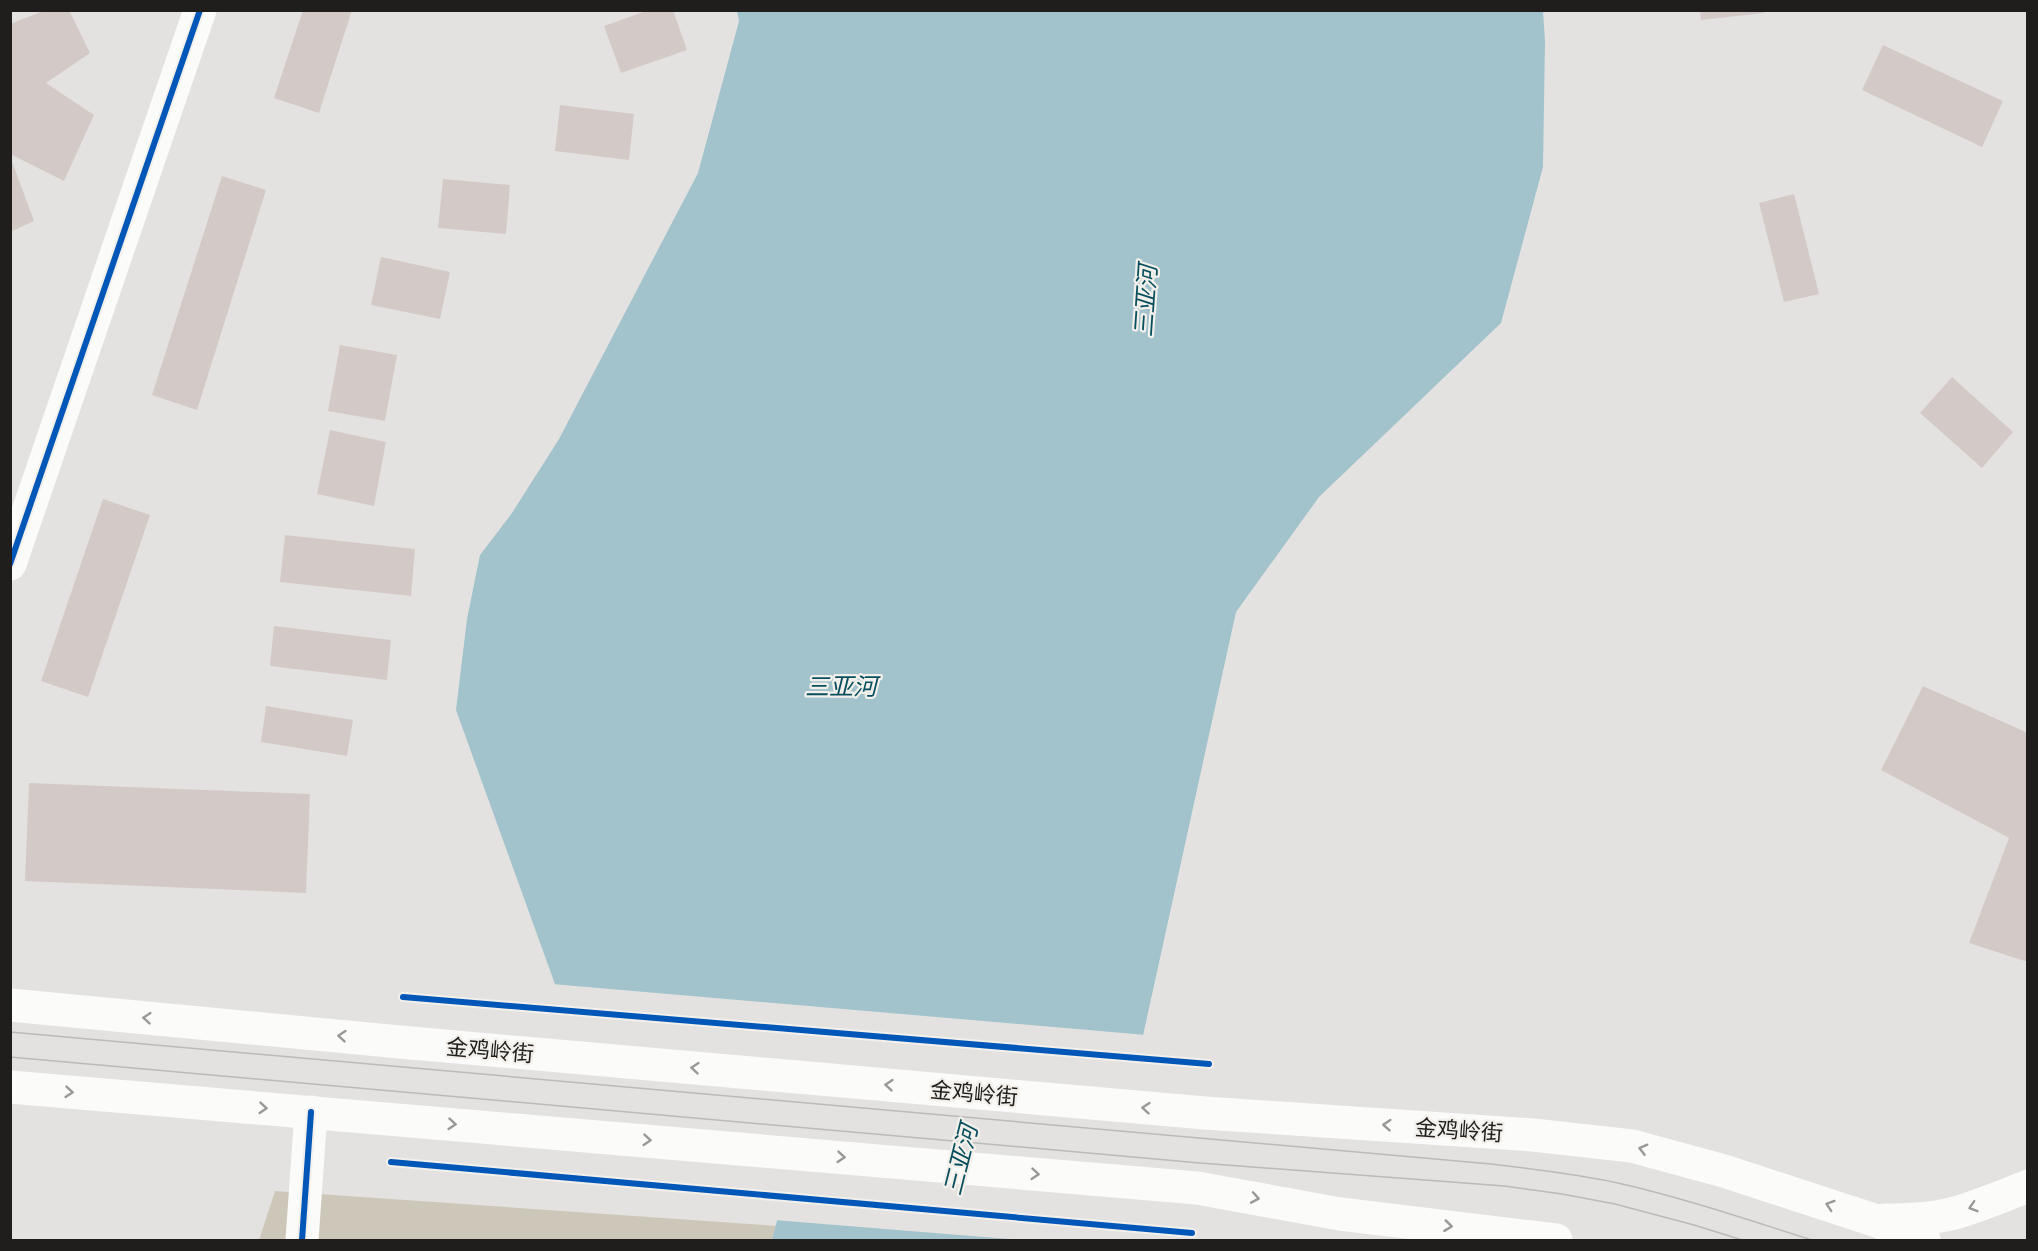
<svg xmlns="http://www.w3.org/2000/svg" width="2038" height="1251" font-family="'Alegreya Sans','Noto Sans SC',sans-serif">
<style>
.green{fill:#cdc7b9}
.water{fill:#a2c3cc}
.pier{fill:#e4e2e0}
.building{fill:#d3cac8}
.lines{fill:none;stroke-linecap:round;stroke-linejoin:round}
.minor{stroke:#fbfbfa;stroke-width:33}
.primary{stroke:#fbfbfa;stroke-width:33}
.tram{stroke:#bababa;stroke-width:1.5}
.cycleway-casing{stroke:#f3f0eb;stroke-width:10}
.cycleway{stroke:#0057b8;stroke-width:6}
.oneway{stroke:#989896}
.labels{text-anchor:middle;stroke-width:4.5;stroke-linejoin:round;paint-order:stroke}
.street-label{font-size:22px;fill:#1f1e1c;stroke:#f3f0eb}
.water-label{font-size:24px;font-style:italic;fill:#074f5e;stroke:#f3f0eb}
</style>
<rect width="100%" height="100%" fill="#e4e2e0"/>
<!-- green -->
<path class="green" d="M275,1191L764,1225L949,1240H259Z"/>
<!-- water -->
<path class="water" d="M737,11H1543L1545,41L1543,167L1501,323L1319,497L1236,612L1101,1227L1090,1240H772L780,1209L595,1095L456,710L467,619L480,555L512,513L559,439L698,173L739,21Z"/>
<!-- pier -->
<path class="pier" d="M552,984L1146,1035L1104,1229L1094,1240H1022L774,1220L776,1211L593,1097Z"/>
<!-- building -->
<path class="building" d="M46,10H69L90,53L46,83L94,115L64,181L10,154V24Z
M303,10H352L319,113L274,98Z
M649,10H673L687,50L621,73L604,26Z
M1700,10H1764V13L1701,20Z
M1883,45L2003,101L1982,147L1862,90Z
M560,105L634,114L629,160L555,151Z
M10,156L34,221L10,232Z
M222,176L266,190L197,410L152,395Z
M443,179L510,185L506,234L438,228Z
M1794,194L1819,294L1784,302L1759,203Z
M381,257L450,272L440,319L371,305Z
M340,345L397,355L385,421L328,411Z
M1952,377L2013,432L1982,468L1920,413Z
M330,430L386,442L374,506L317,494Z
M103,499L150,515L88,697L41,681Z
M285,535L415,549L411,596L280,582Z
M274,626L391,640L387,680L270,666Z
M1923,686L2028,733V962L1969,943L2009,838L1881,770Z
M266,706L353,720L347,756L261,742Z
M29,783L310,794L306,893L25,881Z"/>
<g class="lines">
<!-- minor -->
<path class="minor" d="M10,564L200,10
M302,1240L311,1112"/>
<!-- primary -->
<path class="primary" d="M10,1005L400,1042L1205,1113L1533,1135L1632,1146L1724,1171L1874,1220L1924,1240
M10,1087L1197,1188L1340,1214L1556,1240
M1885,1220C1907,1220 1929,1219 1951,1214C1977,1207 2003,1196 2028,1186"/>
<!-- tram -->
<path class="tram" d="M10,1032L1491,1164C1534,1169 1576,1174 1618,1183C1684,1198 1748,1220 1812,1240
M10,1057L1200,1163L1504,1186L1562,1194L1615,1204L1694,1225L1742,1240"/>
<defs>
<path id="cycleway" d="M10,564L200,10
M403,997L1209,1064
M391,1162L1192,1233
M302,1240L311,1112"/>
</defs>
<!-- cycleway casing -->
<use href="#cycleway" class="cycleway-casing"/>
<!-- cycleway -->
<use href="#cycleway" class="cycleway"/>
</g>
<!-- one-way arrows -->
<defs><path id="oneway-chevron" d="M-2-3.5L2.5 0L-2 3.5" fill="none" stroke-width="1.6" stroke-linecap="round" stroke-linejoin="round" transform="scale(1.5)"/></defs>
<g class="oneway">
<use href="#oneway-chevron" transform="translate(147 1018) rotate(-175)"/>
<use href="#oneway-chevron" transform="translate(342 1036) rotate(-175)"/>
<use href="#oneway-chevron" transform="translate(695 1068) rotate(-175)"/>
<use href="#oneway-chevron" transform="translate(889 1085) rotate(-175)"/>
<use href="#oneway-chevron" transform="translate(69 1092) rotate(5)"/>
<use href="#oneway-chevron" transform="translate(263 1108) rotate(5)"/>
<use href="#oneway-chevron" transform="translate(1146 1108) rotate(-175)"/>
<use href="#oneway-chevron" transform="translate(452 1124) rotate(5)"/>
<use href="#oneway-chevron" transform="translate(1387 1125) rotate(-176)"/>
<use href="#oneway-chevron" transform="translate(647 1140) rotate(5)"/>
<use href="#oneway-chevron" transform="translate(1643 1149) rotate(-165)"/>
<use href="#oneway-chevron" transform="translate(841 1157) rotate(5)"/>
<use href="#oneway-chevron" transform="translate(1035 1174) rotate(5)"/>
<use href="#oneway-chevron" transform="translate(1255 1198) rotate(10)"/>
<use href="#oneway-chevron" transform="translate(1830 1205) rotate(-162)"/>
<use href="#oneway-chevron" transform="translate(1973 1207) rotate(162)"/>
<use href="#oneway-chevron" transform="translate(1448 1226) rotate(7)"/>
</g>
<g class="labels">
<!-- street labels -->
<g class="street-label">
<text transform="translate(490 1050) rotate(5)" y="8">金鸡岭街</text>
<text transform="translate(974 1093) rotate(5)" y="8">金鸡岭街</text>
<text transform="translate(1459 1130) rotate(4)" y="8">金鸡岭街</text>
</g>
<!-- water labels -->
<g class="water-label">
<text transform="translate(1146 301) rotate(-86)" y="8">三亚河</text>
<text x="841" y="695">三亚河</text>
<text transform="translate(961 1160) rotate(-76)" y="8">三亚河</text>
</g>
</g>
<!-- border -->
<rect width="2038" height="1251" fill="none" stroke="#1f1e1c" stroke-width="24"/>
</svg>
